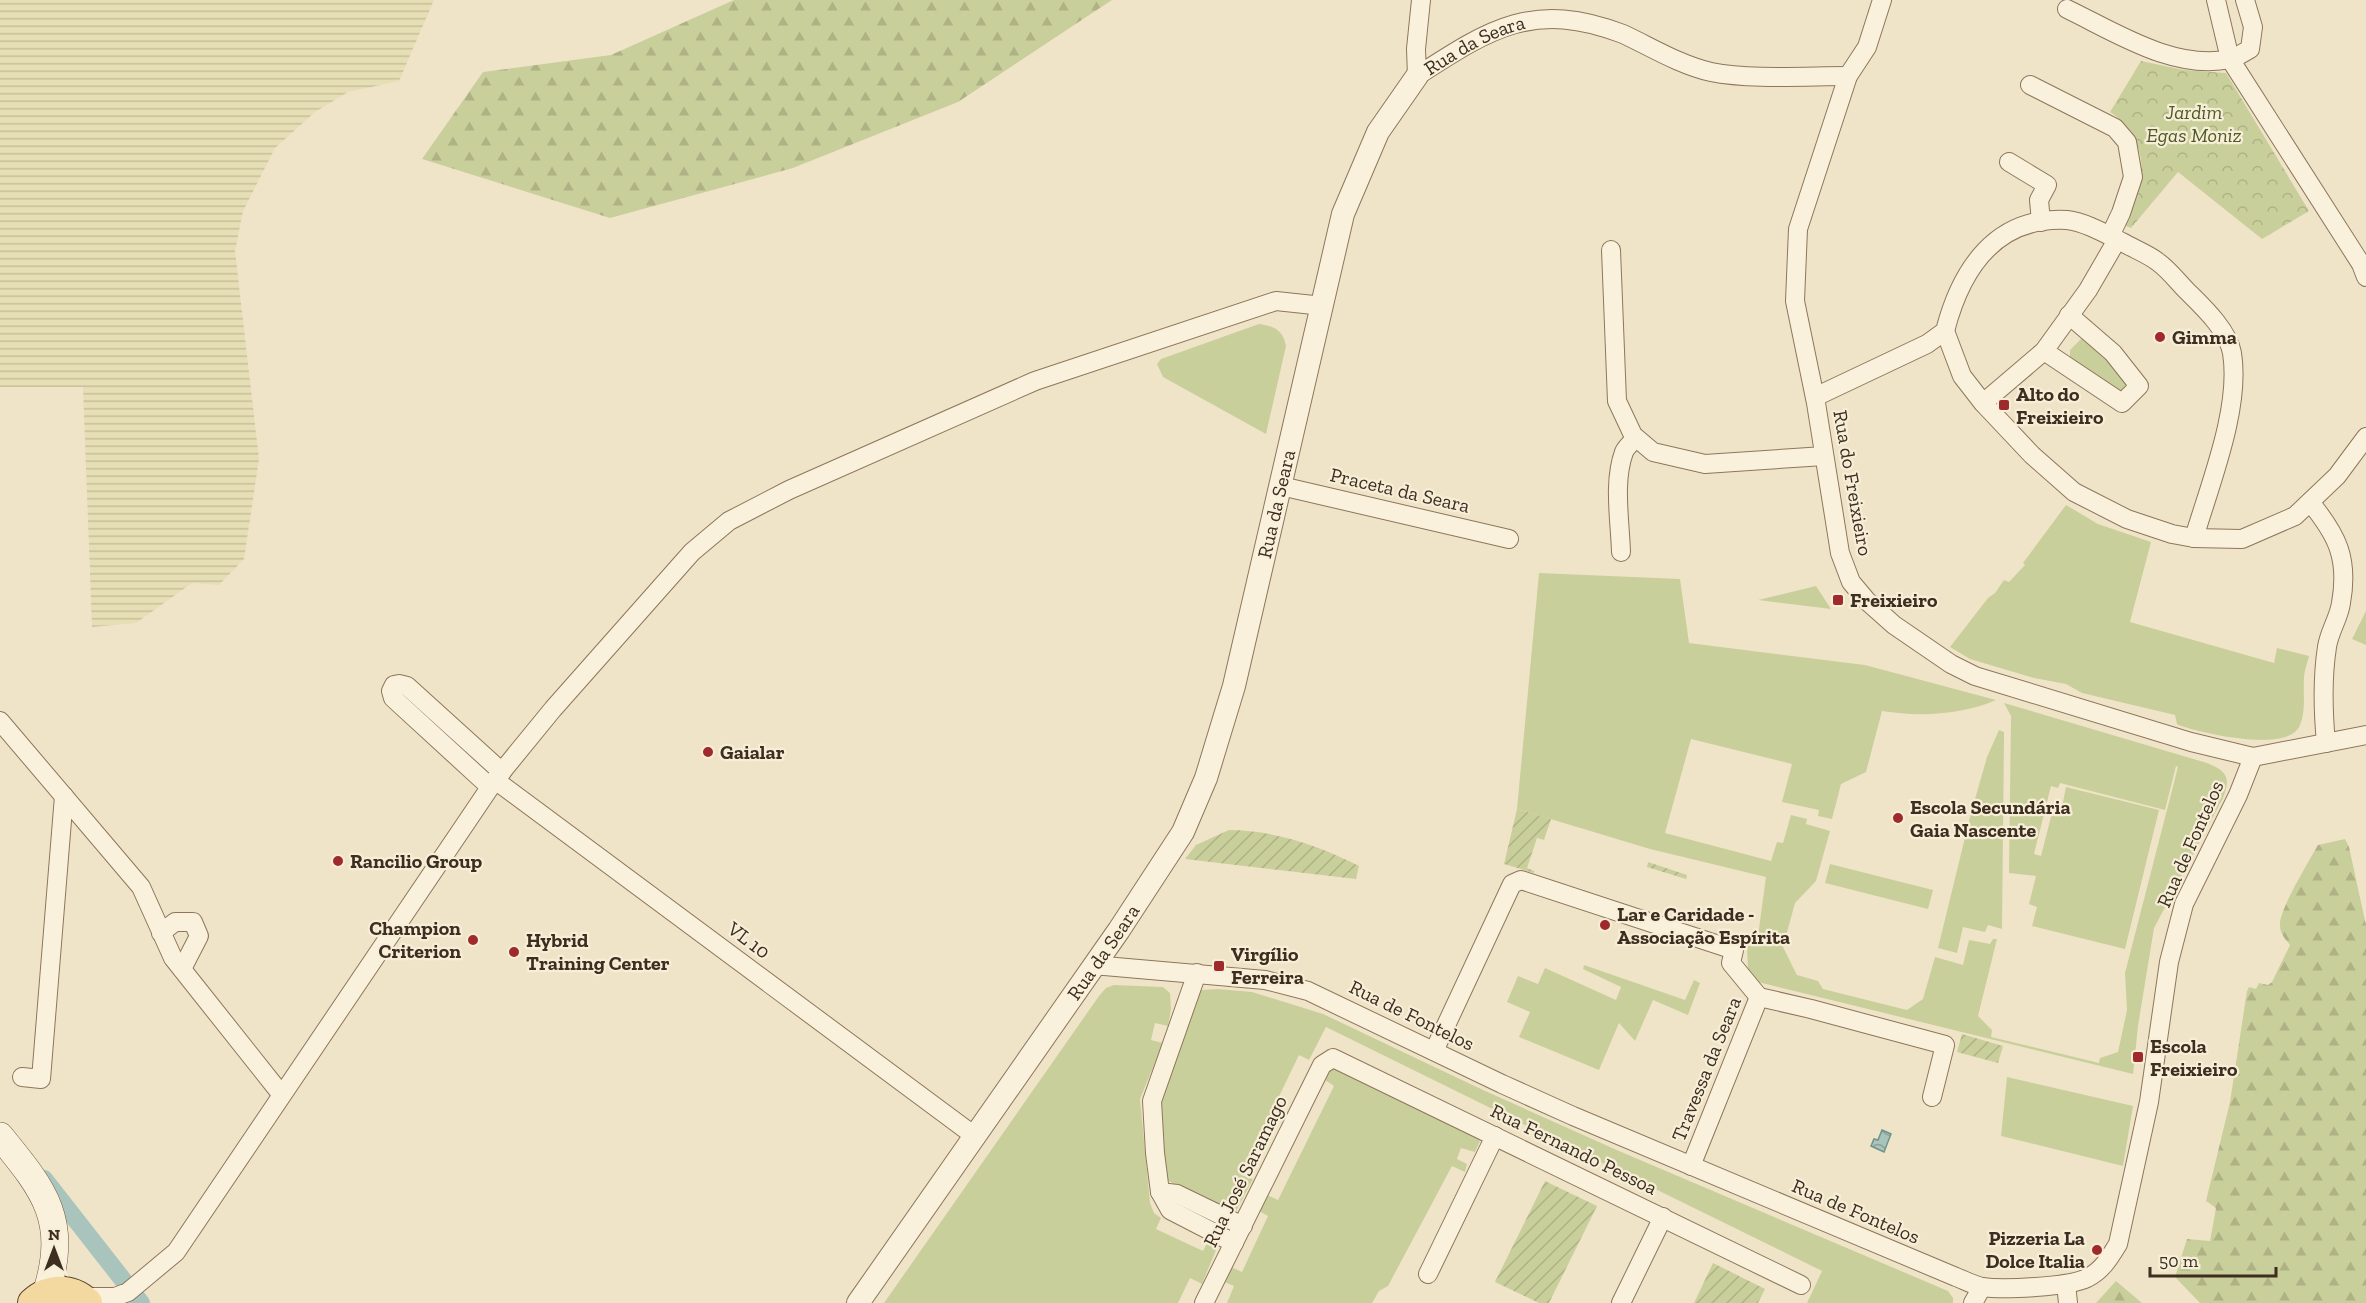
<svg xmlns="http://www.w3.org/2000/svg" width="2366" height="1303" font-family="'Zilla Slab',serif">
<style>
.farmland{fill:url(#farmland-rules)}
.grass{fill:#c9cf9b}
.forest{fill:url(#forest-firs)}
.park{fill:url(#park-crowns)}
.garden{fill:url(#garden-furrows)}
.water{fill:url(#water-waves);stroke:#6f938a;stroke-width:1.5}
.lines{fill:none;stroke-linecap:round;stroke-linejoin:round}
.canal{stroke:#a9c4bc;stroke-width:18}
.minor-casing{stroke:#8d765c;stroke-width:20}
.tertiary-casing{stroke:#8d765c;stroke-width:24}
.secondary-casing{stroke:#6f573f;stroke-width:28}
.primary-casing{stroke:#5b4430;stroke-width:32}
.minor{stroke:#faf1dc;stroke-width:18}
.tertiary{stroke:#faf1dc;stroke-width:22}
.secondary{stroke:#faf1dc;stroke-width:27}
.primary{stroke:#f3d9a0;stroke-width:30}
.poi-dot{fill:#9e2a2b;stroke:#f7eed8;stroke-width:2}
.labels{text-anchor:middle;stroke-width:4.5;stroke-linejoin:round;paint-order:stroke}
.street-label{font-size:20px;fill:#3d2e20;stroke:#f7eed8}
.park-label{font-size:20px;font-style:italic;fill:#4d5a26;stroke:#f7eed8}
.poi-label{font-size:20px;font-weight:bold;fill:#3d2e20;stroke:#f7eed8;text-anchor:start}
</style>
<defs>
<pattern id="farmland-rules" width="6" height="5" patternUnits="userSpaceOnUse" patternTransform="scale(1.5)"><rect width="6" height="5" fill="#e6deb5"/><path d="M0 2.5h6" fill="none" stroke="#c6bf9b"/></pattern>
<pattern id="forest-firs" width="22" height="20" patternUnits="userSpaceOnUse" patternTransform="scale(1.5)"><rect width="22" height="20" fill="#c9cf9b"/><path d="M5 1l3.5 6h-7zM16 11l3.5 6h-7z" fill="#aeb285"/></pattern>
<pattern id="park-crowns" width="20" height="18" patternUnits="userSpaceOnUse" patternTransform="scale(1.5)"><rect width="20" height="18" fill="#c9cf9b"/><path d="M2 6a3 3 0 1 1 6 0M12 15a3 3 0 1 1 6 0" fill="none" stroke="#aeb285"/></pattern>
<pattern id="garden-furrows" width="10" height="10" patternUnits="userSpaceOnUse" patternTransform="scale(1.5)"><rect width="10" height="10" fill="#c9cf9b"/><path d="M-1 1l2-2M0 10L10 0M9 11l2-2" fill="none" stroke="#aeb285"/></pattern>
<pattern id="water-waves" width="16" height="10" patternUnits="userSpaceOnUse" patternTransform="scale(1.5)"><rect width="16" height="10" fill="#a9c4bc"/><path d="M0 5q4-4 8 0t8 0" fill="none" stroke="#8ba098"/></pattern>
</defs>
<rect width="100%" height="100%" fill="#f0e4c8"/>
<!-- farmland -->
<path class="farmland" d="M0,0H434L399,81L348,92L315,112L275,148L243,211L235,251L259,459L244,559L219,585L192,583L136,623L92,627L83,387H0Z"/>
<!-- grass -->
<path class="grass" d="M1259,324C1274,326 1283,330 1286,346L1266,434L1163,377L1157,364L1161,359Z
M2082,338H2086L2126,376V384L2120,392L2070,358V350Z
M2066,505L2098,524L2151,542L2130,622L2274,663L2277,648L2309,656C2307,664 2304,672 2304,679C2303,694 2306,711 2300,725C2289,754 2203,733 2181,726L2177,724L2175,715L2082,693L2066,684L2034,678L1970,659L1950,647L1988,598L1995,593L2004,580L2009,582L2025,565L2023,563Z
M1539,573L1680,579L1689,643L1865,665L1996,700C1962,715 1919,717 1882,711L1866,772L1841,784L1832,819L1818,816L1819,810L1782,802L1792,764L1691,739L1665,833L1771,861L1777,842L1783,843L1791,815L1807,819L1806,824L1830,831L1816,881L1795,903L1783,947L1797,975L1818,981L1823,989L1907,1010L1923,999L1935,957L1963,965L1969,940L1990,944L1993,939H1997L1978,1016L1992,1030L1991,1037L2099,1063L2100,1058L2118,1052L2127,1010L2125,973L2178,767L2176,766L2165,810L2060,783L2058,788L2051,786L2034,854L2041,856L2054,805L2062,807L2066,787L2159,810L2125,949L2032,926L2037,907L2029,904L2036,876L2009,873L2011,716L2004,703L2207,763C2227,771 2231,777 2223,798L2154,928L2138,1026L2133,1074L1758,982L1748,972L1747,946L1757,943L1766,877L1650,849L1517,809Z
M1816,586L1831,609L1758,600Z
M2366,611V645L2352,639Z
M1999,730L2004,732V737L2002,929L1988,925L1985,932L1963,927L1957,953L1938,948L1971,813L1987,757Z
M1830,864L1933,890L1928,909L1825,883Z
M1584,965L1685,1000L1694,980L1700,983L1688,1015L1653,1000L1635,1041L1619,1023L1599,1070L1519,1037L1530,1012L1507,1002L1518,976L1538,984L1545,968L1616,1000L1621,987L1583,969Z
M1114,985L1163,987L1170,993L1171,1009L1168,1026L1155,1023L1151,1040L1163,1043L1140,1099L1150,1203L1154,1213L1161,1218L1156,1229L1203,1251L1208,1241L1213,1243L1216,1250L1202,1284L1190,1278L1178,1303H884L1099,996L1106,988Z
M1218,989L1252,992L1323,1014L1483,1090L1619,1151L1948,1291L1953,1298V1303H1807L1822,1271L1326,1027L1309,1060L1299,1055L1241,1175L1253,1179L1235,1213L1225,1211L1165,1179L1157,1100L1200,990Z
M1329,1062L1477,1137L1480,1141L1475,1152L1461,1148L1457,1159L1467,1164L1465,1172L1452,1166L1388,1286L1379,1291L1372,1303H1227L1234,1286L1222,1281L1229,1266L1242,1272L1268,1216L1257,1210L1265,1194L1278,1200L1334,1086L1322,1078Z
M2007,1077L2133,1106L2123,1166L2001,1136Z"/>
<!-- forest -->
<path class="forest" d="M734,0H1112L958,102L793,168L610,218L422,159L483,72L611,55Z
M2345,839L2349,847L2366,925V1303H2200L2175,1277L2187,1239L2210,1241L2216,1208L2206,1201L2230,1102L2247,991L2249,987L2256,989L2259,983L2268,985L2272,982L2290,945C2285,939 2279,932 2280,923C2281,907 2309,861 2318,845Z
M2116,1281L2142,1303H2096Z"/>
<!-- park -->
<path class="park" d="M2141,61L2184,70L2226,73L2309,211L2262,239L2178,172L2131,228L2124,225C2129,208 2138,189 2141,171C2144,149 2128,123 2110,112Z"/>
<!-- garden -->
<path class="garden" d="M1517,809L1551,819L1544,840L1537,838L1527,868L1534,871V873L1504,864Z
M1229,830C1273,830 1321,846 1359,866L1356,879L1185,859L1196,845Z
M1648,862L1687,875L1686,879L1647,867Z
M1962,1034L2003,1046L1998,1063L1957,1052Z
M1545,1181L1597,1206L1549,1303H1539L1495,1282Z
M1713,1263L1765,1289L1758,1303H1694Z"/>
<!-- water -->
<path class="water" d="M1882,1130L1891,1134L1884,1152L1871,1146L1874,1139L1878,1140Z"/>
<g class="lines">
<!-- canal -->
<path class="canal" d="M44,1179L141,1303"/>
<defs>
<g id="minor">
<path id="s1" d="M1421,0L1416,49L1417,76C1491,28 1534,0 1623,34C1651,47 1680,65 1711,72C1750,80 1807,76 1848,76"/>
<path d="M1882,0L1867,47L1848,76L1798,229L1795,301L1816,403L1840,553L1851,582L1867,601L1894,625L1951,664L1975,676L2191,742L2253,757L2366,735"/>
<path d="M2216,0L2230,59L2361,264L2366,277"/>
<path d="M2067,9C2115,32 2174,71 2230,59C2236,58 2244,52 2250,49L2253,27L2245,0"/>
<path d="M2030,85L2115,128L2127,142L2133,177L2121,213L2110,236"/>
<path d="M2009,162L2047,185L2039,200L2041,222"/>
<path d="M1611,250L1617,401L1633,435L1653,452L1705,464L1824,456"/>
<path d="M1945,331L1962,376L1983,403L2032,455L2074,492L2127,519L2172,534L2194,538L2242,539L2295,516L2337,476L2366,437"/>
<path d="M2044,351L2122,403L2139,386L2113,353L2069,315"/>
<path d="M1815,397L1927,344L1945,331C1961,269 1996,216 2067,220C2085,222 2106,234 2122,242C2134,249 2148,254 2158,262C2169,270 2178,282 2187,291C2203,307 2228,330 2232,353C2241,408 2210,484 2194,538"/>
<path d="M1983,403L2044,351L2088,290L2117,240"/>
<path d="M1281,486L1509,539"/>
<path d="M2310,502C2337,535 2349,558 2341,603C2339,618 2329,632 2327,647C2322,679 2323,711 2326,743"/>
<path d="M1621,552C1620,520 1613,482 1624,452C1626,447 1632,442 1636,438"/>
<path d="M0,721L141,887L173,958L281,1094"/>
<path d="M495,780L976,1137"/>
<path d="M490,787L393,698L391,691L394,685L399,684L407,686L502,772"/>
<path d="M161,933L175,922H193L199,936L182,969"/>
<path d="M1093,965L1265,980L1308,991L1502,1084L1573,1116L1956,1277C1964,1280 1973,1285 1982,1287C2003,1290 2069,1287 2087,1278C2102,1271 2110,1257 2118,1244L2149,1102L2169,962L2184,904L2238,795L2253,757"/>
<path d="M1197,973L1152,1101L1155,1153L1160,1192L1170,1210L1234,1243"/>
<path d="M1759,997L1811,1009L1945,1045L1932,1097"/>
<path d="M1434,1051L1512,884L1521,880L1734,950L1731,963L1759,997"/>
<path d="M22,1077L41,1079L64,796"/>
<path d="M1691,1166L1759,997"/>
<path d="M1160,1192L1177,1194L1243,1226"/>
<path d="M1428,1274L1495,1136"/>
<path d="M2066,1284L2068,1303"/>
<path d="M80,1297H115L128,1292L176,1252L495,780L553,709L692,552L729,521L789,490L1035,381L1276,301L1323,306"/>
<path d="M1204,1303L1322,1065L1333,1058L1801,1285"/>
<path d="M1621,1303L1663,1217"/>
<path d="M1973,1303L1982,1287"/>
</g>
<g id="tertiary">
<path id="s2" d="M858,1303L1119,930L1183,832L1206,778L1234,686L1343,214L1378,132L1417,76"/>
</g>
<path id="secondary" d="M0,1136C45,1191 69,1220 46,1294"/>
<path id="primary" d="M33,1303C49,1288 71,1288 87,1303"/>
</defs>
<!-- minor casing -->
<use href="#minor" class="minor-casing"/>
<!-- tertiary casing -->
<use href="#tertiary" class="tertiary-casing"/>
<!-- secondary casing -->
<use href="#secondary" class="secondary-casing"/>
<!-- primary casing -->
<use href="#primary" class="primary-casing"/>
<!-- minor -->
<use href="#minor" class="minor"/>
<!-- tertiary -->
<use href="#tertiary" class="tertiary"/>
<!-- secondary -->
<use href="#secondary" class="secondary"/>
<!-- primary -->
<use href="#primary" class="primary"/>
</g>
<!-- markers -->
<g class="poi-dot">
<circle cx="2160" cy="337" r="6"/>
<rect x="1998" y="399" width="12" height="12" rx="3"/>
<rect x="1832" y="594" width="12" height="12" rx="3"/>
<circle cx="708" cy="752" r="6"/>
<circle cx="1898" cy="818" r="6"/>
<circle cx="338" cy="861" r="6"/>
<circle cx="1605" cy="925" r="6"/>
<circle cx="473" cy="940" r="6"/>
<circle cx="514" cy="952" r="6"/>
<rect x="1213" y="960" width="12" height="12" rx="3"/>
<rect x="2132" y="1051" width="12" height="12" rx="3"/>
<circle cx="2097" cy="1250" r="6"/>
</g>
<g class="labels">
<!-- street labels -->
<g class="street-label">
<text dy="7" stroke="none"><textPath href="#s1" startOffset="142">Rua da Seara</textPath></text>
<text transform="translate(1853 483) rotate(80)" y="7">Rua do Freixieiro</text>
<text transform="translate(1400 490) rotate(13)" y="7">Praceta da Seara</text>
<text dy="7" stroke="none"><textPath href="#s2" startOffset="914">Rua da Seara</textPath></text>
<text transform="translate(2190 844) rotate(-66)" y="7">Rua de Fontelos</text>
<text transform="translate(749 940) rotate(37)" y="7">VL 10</text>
<text dy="7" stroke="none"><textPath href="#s2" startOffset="428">Rua da Seara</textPath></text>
<text transform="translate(1412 1015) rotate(26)" y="7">Rua de Fontelos</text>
<text transform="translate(1706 1069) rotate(-68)" y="7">Travessa da Seara</text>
<text transform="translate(1574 1149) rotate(26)" y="7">Rua Fernando Pessoa</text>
<text transform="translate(1245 1171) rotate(-64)" y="7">Rua José Saramago</text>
<text transform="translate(1856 1211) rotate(23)" y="7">Rua de Fontelos</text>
</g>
<!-- park labels -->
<g class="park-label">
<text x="2194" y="119">Jardim<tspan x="2194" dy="23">Egas Moniz</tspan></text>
</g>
<!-- poi labels -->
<g class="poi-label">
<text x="2172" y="344">Gimma</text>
<text x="2016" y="401">Alto do<tspan x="2016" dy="23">Freixieiro</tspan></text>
<text x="1850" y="607">Freixieiro</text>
<text x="720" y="759">Gaialar</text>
<text x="1910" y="814">Escola Secundária<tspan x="1910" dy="23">Gaia Nascente</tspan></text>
<text x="350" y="868">Rancilio Group</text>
<text x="1617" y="921">Lar e Caridade -<tspan x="1617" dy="23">Associação Espírita</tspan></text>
<text x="461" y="935" text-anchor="end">Champion<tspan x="461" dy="23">Criterion</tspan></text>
<text x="526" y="947">Hybrid<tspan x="526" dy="23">Training Center</tspan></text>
<text x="1231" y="961">Virgílio<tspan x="1231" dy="23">Ferreira</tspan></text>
<text x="2150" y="1053">Escola<tspan x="2150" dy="23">Freixieiro</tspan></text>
<text x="2085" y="1245" text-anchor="end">Pizzeria La<tspan x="2085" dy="23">Dolce Italia</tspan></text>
</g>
</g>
<!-- north arrow -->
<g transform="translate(54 1249)" stroke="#f7eed8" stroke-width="4.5" paint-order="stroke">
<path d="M0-4.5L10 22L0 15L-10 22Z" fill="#3d2e20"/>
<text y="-9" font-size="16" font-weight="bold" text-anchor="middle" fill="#3d2e20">N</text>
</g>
<!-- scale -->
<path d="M2150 1267v9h126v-9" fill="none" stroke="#3d2e20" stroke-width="3"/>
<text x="2159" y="1267" font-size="18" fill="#3d2e20" stroke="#f7eed8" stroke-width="4.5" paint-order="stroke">50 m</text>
</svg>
